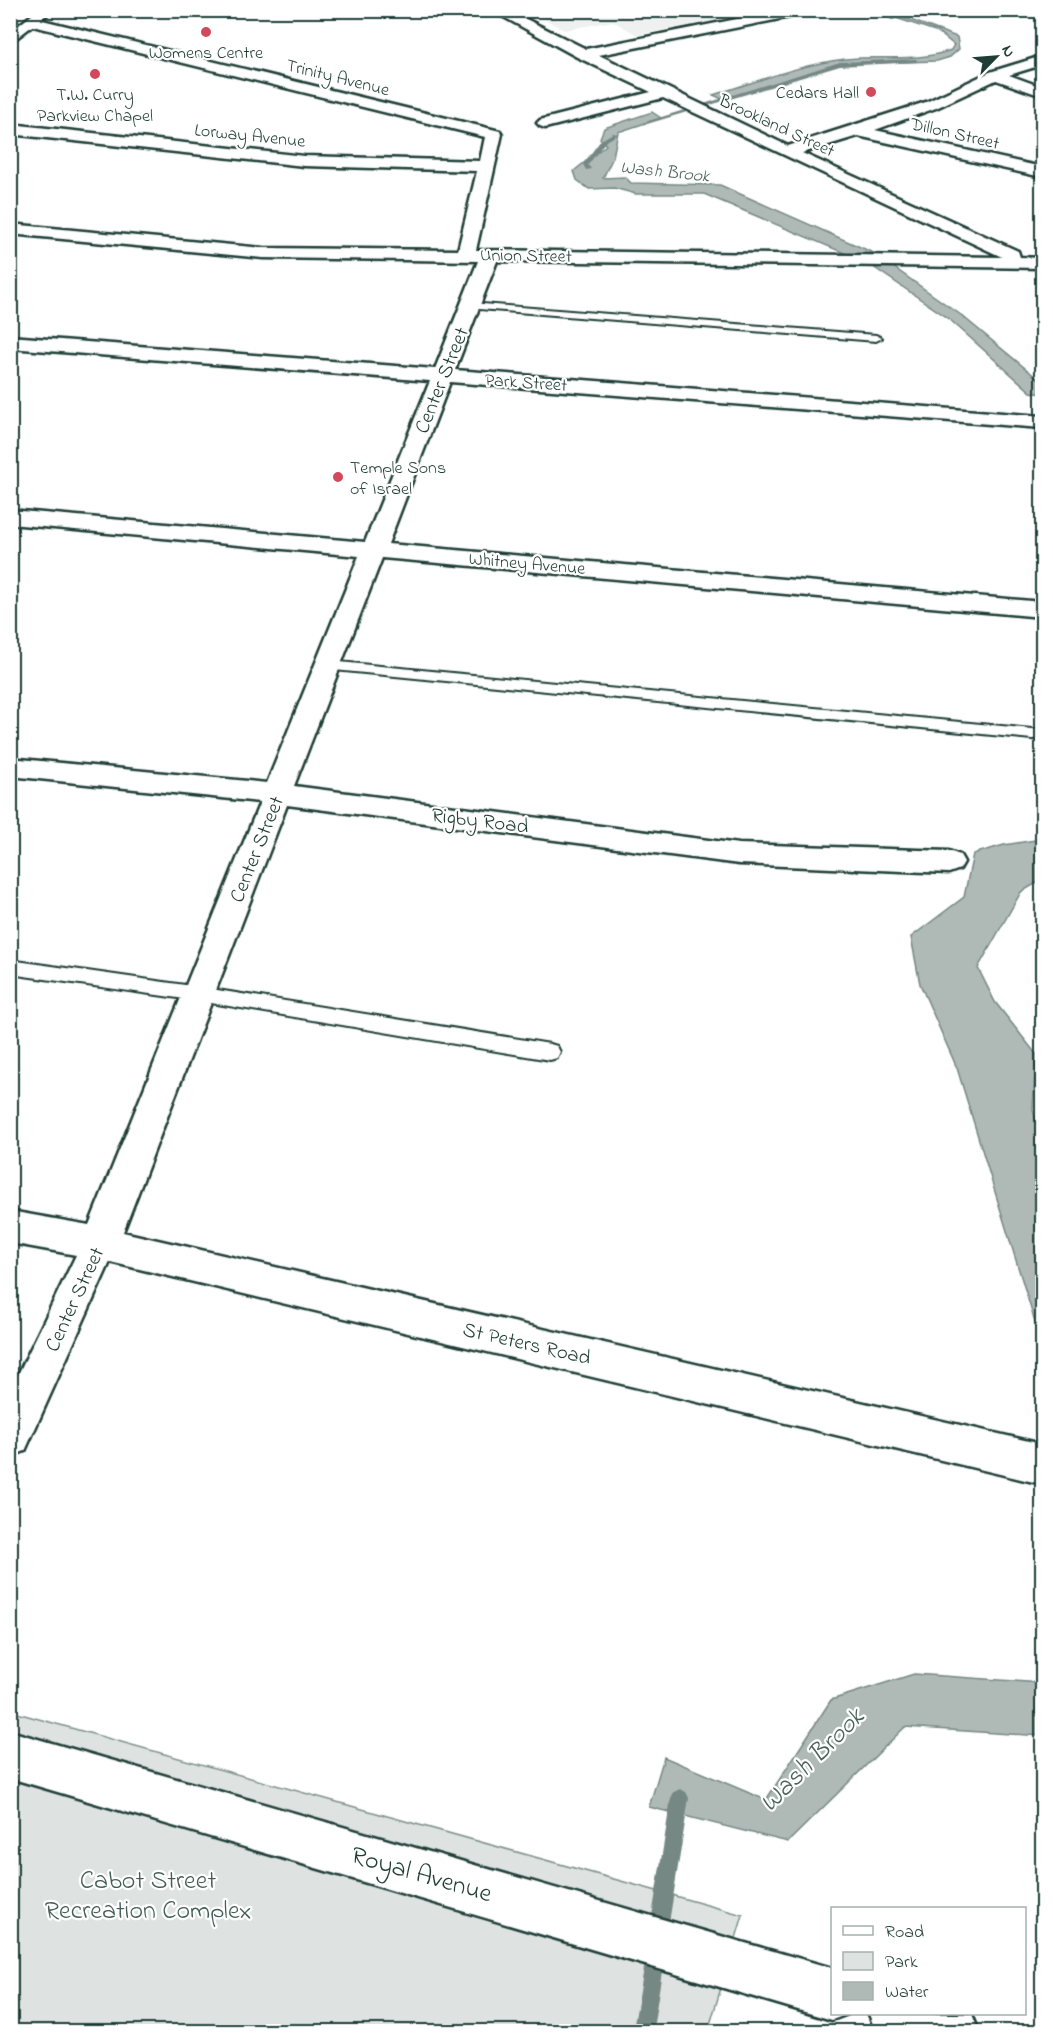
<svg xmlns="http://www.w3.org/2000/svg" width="1053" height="2042" font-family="'Indie Flower',sans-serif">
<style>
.built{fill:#eef1f0}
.green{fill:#dee3e2;stroke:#7e908b;stroke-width:1.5}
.water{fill:#afbab7;stroke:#758883;stroke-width:1.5}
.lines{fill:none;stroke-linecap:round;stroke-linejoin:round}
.stream{fill:#758883;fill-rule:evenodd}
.service-casing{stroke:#1f3d34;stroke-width:4}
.minor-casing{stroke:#1f3d34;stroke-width:5}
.secondary-casing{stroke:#1f3d34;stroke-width:5}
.primary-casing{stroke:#1f3d34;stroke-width:5}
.service{fill:#fff;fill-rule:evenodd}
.minor{fill:#fff;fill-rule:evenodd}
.secondary{fill:#fff;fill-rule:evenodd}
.primary{fill:#fff;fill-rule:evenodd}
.poi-dot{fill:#d1495b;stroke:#fff;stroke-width:2}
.labels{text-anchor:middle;stroke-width:4.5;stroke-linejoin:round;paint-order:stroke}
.far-poi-label{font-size:18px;fill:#1f3d34;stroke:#fff}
.far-street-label{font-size:18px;fill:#1f3d34;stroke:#fff}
.far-water-label{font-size:18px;font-style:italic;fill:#4a625b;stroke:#fff}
.street-label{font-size:21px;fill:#1f3d34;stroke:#fff}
.near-street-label{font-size:26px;fill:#1f3d34;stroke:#fff}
.near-park-label{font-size:26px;fill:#455e57;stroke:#fff}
.near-water-label{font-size:27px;font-style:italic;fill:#4a625b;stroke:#fff}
</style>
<rect width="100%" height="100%" fill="#fff"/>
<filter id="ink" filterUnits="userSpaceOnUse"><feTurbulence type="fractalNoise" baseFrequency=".0167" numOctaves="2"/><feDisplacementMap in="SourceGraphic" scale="12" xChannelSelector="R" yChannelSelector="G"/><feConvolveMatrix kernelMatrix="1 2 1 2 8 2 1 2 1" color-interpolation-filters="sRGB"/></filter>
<g filter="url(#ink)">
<!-- built -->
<path class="built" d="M755,11L759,12L637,35L613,21L564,30L530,11Z"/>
<!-- green -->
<path class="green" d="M10,1711L743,1915L708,2031H11Z"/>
<!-- water -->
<path class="water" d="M875,11H886L957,37L959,49L950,57L937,61L840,64L722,99L713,95C756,82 801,64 846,59C882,55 916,63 951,50L954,45L938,32Z
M652,112L661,118L618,132L613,157L603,178L625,177L631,183L720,185L876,254L849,255L704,194H636L614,188L589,189L577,180L574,171L606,145L600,138L604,128Z
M866,262H886L961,315L1042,382V394L1031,392L948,318Z
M1042,839V880L1021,892L978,968L995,1002L1036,1054L1033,1110L1042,1141V1345L957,1068L920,984L911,937L964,897L973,854L1004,845Z
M914,1674L1042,1683V1736L905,1727L788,1842L649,1807L664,1757L766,1800L831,1700Z"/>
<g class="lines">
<!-- stream -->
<path class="stream" d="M879,10L896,18V19L892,20L872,10Z
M916,59L918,62L840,66L647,124L642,123L840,62Z
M613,133L618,134L605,142L588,165L591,169L586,170L583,164L601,140Z
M680,1789L686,1792L689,1798L667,1935L665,1942L659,1944L663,1945L665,1952L653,2029L652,2032H630L634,2024L647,1952L649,1945L655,1943L651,1942L649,1935L671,1798L674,1792Z"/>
<defs>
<path id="service" d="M470,303L876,335L882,338L876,341L466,308L464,306Z
M329,661L1042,730V740L324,669L321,666L324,663Z
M10,960L199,987L550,1044L557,1046L560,1052L557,1058L550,1060L199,1001L10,974Z"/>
<path id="minor" d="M491,10H508L586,49L782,10H811L805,14L599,55L788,146L926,102L990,72L1042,56V65L1009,75L1042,87V96L996,80L936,108L875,130L1042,167V177L858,136L802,153L1018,251L1020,257L1042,258V268L497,261L455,370L1042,416V428L450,382L388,544L1042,602V617L382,558L294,786L739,844L949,851L960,855L964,862L960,869L949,873L739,864L287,805L123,1232L1042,1444V1484L110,1262L25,1451L10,1457V1391L76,1255L10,1243V1211L89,1225L260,802L10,776V758L267,783L359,556L10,524V510L365,542L430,381L10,348V336L435,369L478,261L263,258L10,234V224L263,248L458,250L477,171L304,166L10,134V124L304,156L480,161L485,137L29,25V19L34,18L500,131L502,134L476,250L1002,257L663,98L545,128L540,126L537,123L540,120L651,92L577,57Z
M10,1731L832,1968V2014H848L832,2020L10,1778Z
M869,2014H972L979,2032H876Z"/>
<path id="secondary" d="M1033,10H1042V16Z"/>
<path id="primary" d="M38,10H53L10,43V32Z"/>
</defs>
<!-- service casing -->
<use href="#service" class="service-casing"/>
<!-- minor casing -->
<use href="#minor" class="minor-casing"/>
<!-- secondary casing -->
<use href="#secondary" class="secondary-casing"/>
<!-- primary casing -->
<use href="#primary" class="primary-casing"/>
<!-- service -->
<use href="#service" class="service"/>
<!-- minor -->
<use href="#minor" class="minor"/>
<!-- secondary -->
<use href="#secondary" class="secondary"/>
<!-- primary -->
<use href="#primary" class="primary"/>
</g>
</g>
<!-- markers -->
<g class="poi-dot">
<circle cx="206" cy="32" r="6"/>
<circle cx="95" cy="74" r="6"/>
<circle cx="871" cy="92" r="6"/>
<circle cx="338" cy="477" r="6"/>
</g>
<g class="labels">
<!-- far-poi labels -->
<g class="far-poi-label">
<text x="206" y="58">Womens Centre</text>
<text x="859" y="98" text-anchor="end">Cedars Hall</text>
<text x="95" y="100">T.W. Curry<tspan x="95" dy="21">Parkview Chapel</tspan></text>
<text x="350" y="473" text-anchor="start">Temple Sons<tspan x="350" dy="21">of Israel</tspan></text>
</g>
<!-- far-street labels -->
<g class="far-street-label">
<text transform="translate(338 77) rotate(14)" y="6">Trinity Avenue</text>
<text transform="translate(777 125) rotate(25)" y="6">Brookland Street</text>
<text transform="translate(955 133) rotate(13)" y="6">Dillon Street</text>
<text transform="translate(250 135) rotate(6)" y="6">Lorway Avenue</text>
<text transform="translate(526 255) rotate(1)" y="6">Union Street</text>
<text transform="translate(526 382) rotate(4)" y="6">Park Street</text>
<text transform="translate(527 563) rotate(5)" y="6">Whitney Avenue</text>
</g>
<!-- far-water labels -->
<g class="far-water-label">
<text transform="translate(665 171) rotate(6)" y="6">Wash Brook</text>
</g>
<!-- street labels -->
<g class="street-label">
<text transform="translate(441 380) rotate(-68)" y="7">Center Street</text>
<text transform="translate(480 820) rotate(7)" y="7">Rigby Road</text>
<text transform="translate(256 849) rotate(-68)" y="7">Center Street</text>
<text transform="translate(74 1299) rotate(-65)" y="7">Center Street</text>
<text transform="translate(527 1343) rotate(13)" y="7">St Peters Road</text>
</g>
<!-- near-street labels -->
<g class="near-street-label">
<text transform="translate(422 1873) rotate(16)" y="9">Royal Avenue</text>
</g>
<!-- near-park labels -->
<g class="near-park-label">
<text x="148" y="1888">Cabot Street<tspan x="148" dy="30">Recreation Complex</tspan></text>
</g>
<!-- near-water labels -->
<g class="near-water-label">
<text transform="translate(811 1759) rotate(-45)" y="9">Wash Brook</text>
</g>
</g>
<!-- margin -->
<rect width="1053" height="2042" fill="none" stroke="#fff" stroke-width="36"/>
<rect x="18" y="18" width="1017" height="2006" fill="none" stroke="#1f3d34" stroke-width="2" filter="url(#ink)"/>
<!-- legend -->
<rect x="831" y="1907" width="195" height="108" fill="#ffffff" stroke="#a5b1ae" stroke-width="1.5"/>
<rect x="843" y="1926" width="30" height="9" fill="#ffffff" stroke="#a5b1ae" stroke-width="1.5"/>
<text x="885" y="1937" font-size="18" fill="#1f3d34">Road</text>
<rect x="843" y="1952" width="30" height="18" fill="#dee3e2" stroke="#a5b1ae" stroke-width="1.5"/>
<text x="885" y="1967" font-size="18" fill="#1f3d34">Park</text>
<rect x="843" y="1982" width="30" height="18" fill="#afbab7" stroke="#a5b1ae" stroke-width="1.5"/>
<text x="885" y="1997" font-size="18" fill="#1f3d34">Water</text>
<!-- north arrow -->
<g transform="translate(996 57) rotate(65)" stroke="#ffffff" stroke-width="4.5" paint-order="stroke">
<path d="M0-4.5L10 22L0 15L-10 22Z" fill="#1f3d34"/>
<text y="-9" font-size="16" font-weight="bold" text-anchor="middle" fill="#1f3d34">N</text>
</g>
</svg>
